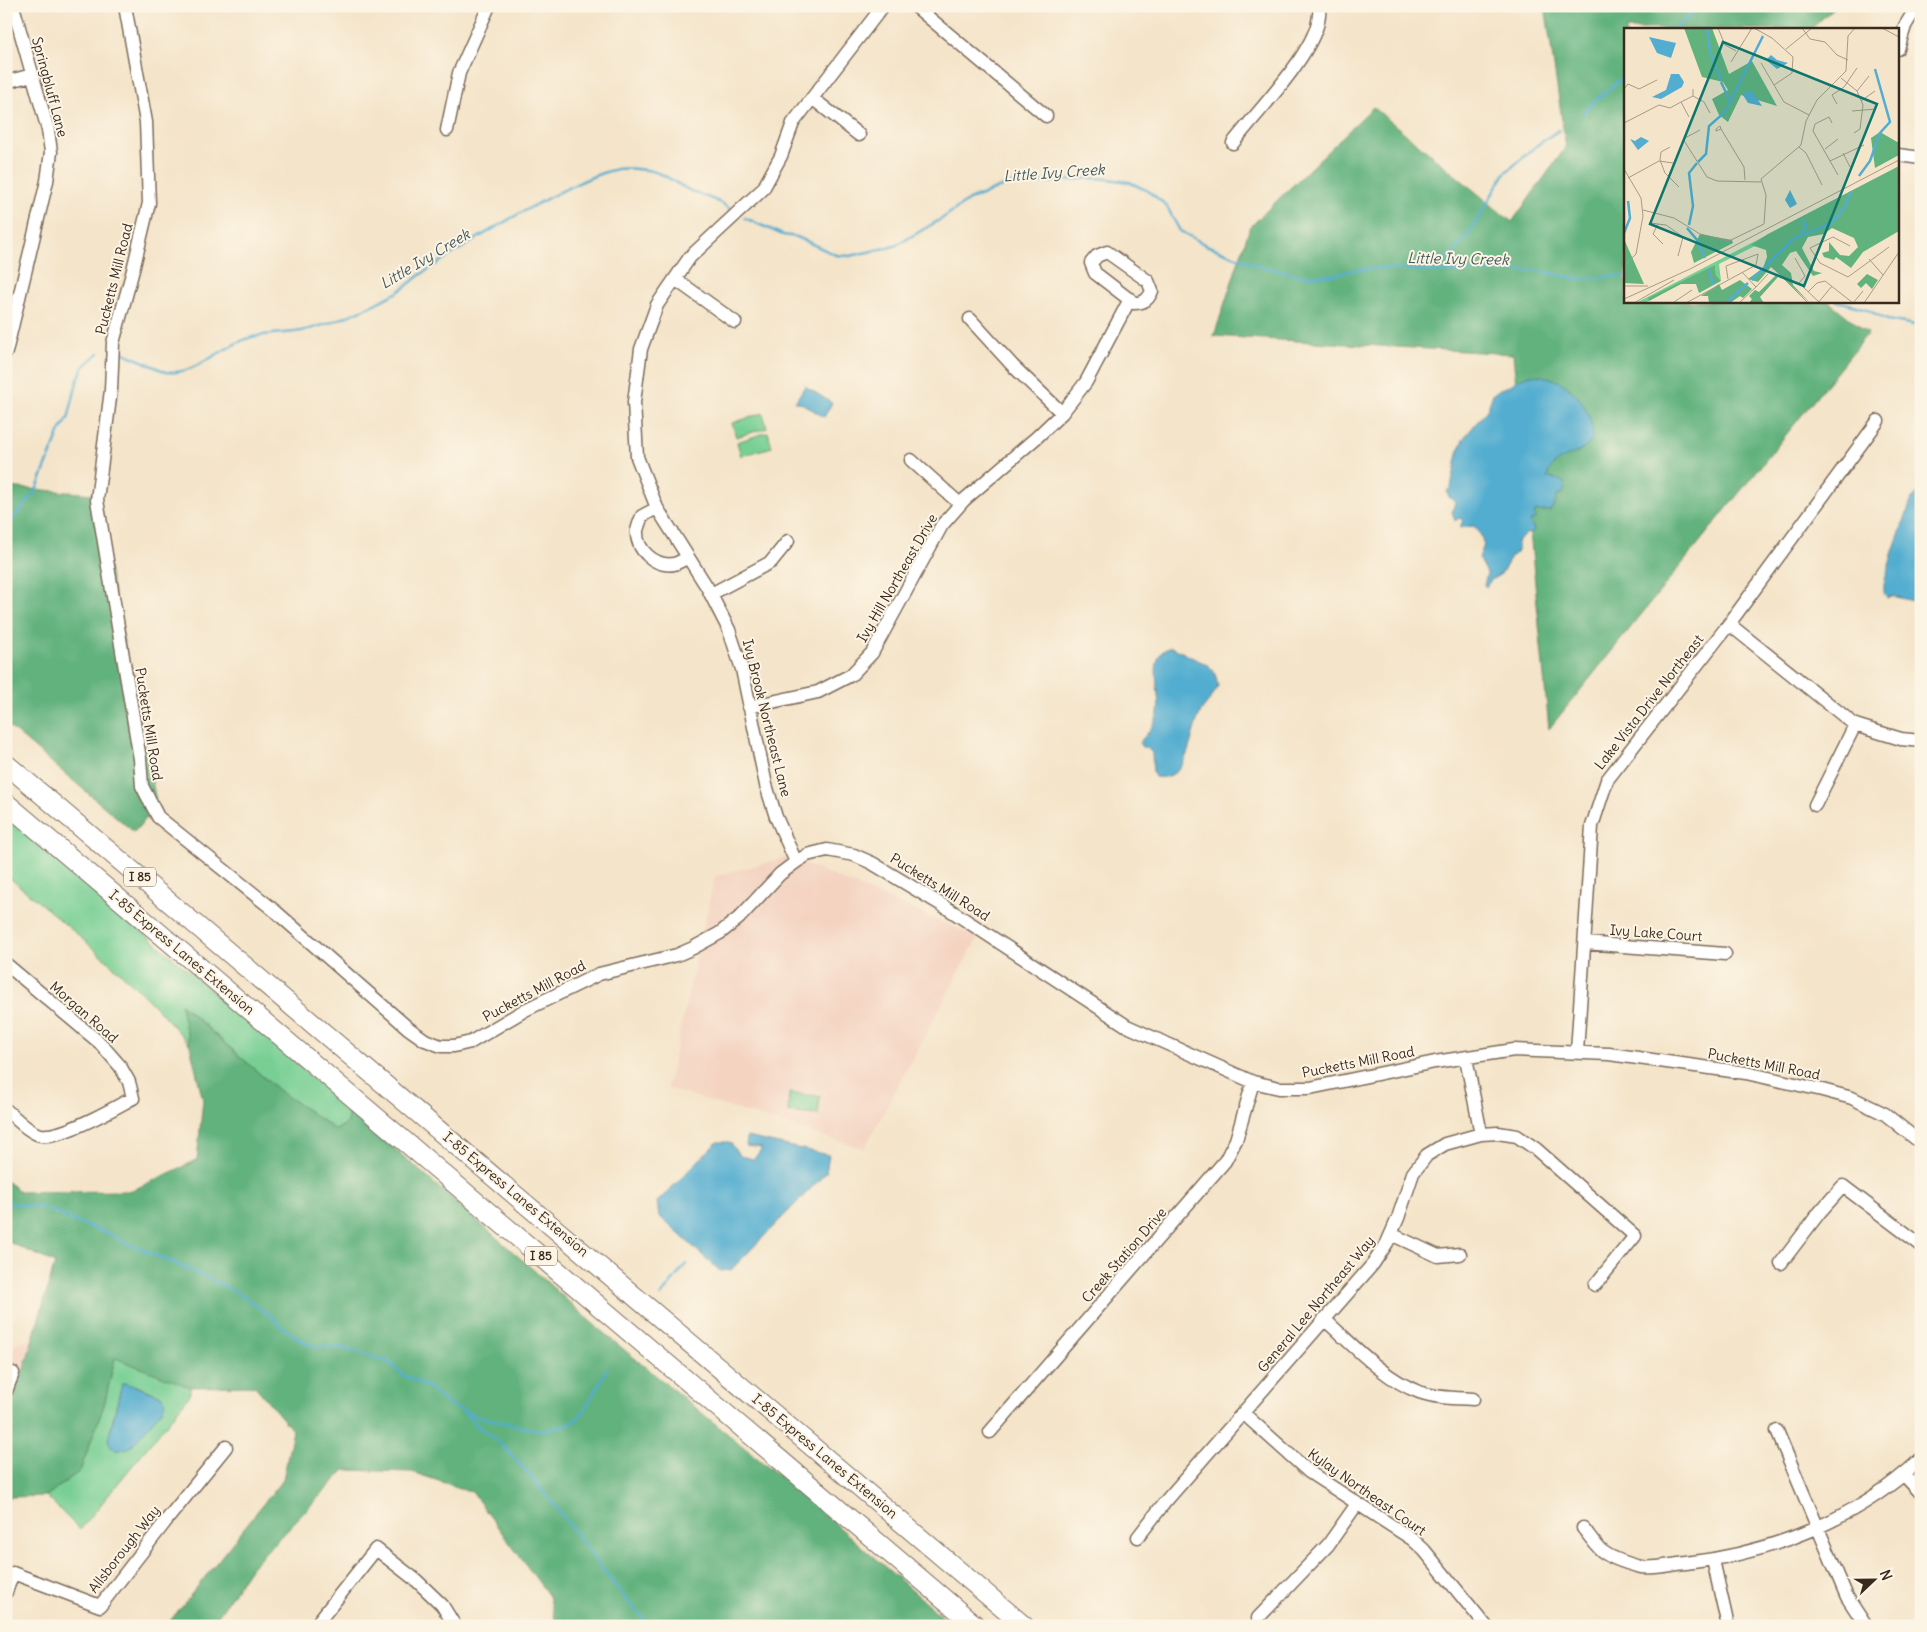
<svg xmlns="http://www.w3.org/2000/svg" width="1927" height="1632" font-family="Delius,sans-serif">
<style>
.built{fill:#f4d3c1}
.green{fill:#78cf94;stroke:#5a7c59;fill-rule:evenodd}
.forest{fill:#62b27e;stroke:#4e6e4e}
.water{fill:#52add0;stroke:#466c77}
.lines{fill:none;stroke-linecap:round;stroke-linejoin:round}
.stream{stroke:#52add0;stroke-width:2.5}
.minor-casing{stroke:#7c6b5a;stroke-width:15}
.highway-casing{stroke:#7c6b5a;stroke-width:21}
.minor{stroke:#fff;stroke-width:12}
.highway{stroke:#fff;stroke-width:19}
.labels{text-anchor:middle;stroke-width:4;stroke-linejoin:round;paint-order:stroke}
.shield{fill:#fcf5e5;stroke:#75675a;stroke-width:1}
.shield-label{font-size:12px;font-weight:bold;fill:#3b2a1e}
.street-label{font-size:14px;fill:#3b2a1e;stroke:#fcf5e5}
.water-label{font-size:15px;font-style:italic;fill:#43585c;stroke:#fcf5e5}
.inset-river{fill:none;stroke:#52add0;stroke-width:2.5}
.inset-road{fill:none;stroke:#aa9a85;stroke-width:1}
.view{fill:#0f766e;fill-opacity:0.15;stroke:#0f766e;stroke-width:2.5}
.inset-edge{fill:none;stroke:#3b2a1e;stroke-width:2.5}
</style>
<rect width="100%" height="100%" fill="#fcf5e5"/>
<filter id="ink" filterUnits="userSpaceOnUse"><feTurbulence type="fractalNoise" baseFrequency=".02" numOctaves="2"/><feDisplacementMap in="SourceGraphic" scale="10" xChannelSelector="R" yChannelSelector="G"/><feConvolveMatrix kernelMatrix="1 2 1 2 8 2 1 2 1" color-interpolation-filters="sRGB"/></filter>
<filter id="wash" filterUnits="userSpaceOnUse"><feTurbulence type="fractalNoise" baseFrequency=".0096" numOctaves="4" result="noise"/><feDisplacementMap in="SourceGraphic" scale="20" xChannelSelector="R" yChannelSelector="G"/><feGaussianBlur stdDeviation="1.12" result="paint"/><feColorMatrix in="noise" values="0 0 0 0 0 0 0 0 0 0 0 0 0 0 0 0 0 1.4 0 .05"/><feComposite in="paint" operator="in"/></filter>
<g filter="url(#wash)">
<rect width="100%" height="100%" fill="#f4e4c9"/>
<!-- built -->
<path class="built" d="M788,857L978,937L864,1149L667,1088L715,876Z
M33,1339L25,1366L6,1411V1360L16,1343Z"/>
<!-- green -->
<path class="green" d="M763,413L767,428L736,437L732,423Z
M768,432L772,447L741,456L737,442Z
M6,814L349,1109L347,1123L336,1130L278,1090L181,1004L190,1045C136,981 70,928 6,875Z
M789,1093L820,1096L818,1115L788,1112Z
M115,1357L190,1387V1395L80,1530L46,1496L80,1471L104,1405ZM134,1385L162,1396L108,1440L120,1391Z"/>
<!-- forest -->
<path class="forest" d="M1545,6H1836L1811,29H1626V301H1828L1868,333L1549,729L1513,354L1214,336L1250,227L1373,107L1512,222L1566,147Z
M6,487L94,494L157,806L134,832L6,724Z
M180,1004L278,1090L336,1130L347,1123L349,1109L528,1265L600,1330L794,1488L953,1626H557L549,1596L472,1492L412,1472L345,1470L251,1567L211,1626H166L283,1479L293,1431L255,1386L190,1387L115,1358L104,1405L80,1471L46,1496L8,1497L6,1499V1412L25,1366L55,1263L6,1241V1181L21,1192L131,1191L197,1160L203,1100Z"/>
<!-- water -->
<path class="water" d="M1530,375C1559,375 1581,392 1590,420C1592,426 1594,433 1592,439C1586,457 1552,452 1547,478C1557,479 1569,479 1563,493L1557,496L1555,504L1550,511H1537L1535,512L1534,515L1537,518L1530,521L1534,530L1532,533L1526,534L1517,542L1518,550L1512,556L1501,574L1491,580L1486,587L1484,585L1487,573L1479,558L1484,545L1480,533L1474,526L1460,528L1463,520L1459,518L1455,521L1452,512L1455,502L1449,497L1447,491L1451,487L1459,449L1464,438L1487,410L1493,394L1500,389L1509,386L1519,379Z
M805,386L832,403L824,417L803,404L795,402Z
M1921,489V603L1892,596L1887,598L1884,595V584L1893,551L1912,499Z
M1171,647C1179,650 1185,654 1193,658C1209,665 1215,667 1218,686C1214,697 1203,705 1199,716C1189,738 1189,782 1155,777L1153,772L1152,753L1147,748L1142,747L1139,743C1147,734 1155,725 1158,713C1162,693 1145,654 1171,647Z
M747,1137L829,1155L826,1173L731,1270L720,1271L659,1216L657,1202L717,1142H730L740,1156L754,1159L762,1148L746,1146Z
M126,1383L162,1396L165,1402L162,1410L131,1447L117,1451L111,1446L108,1440L122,1384Z"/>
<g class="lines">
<!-- stream -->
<path class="stream" d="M1674,29L1701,6
M1583,113C1596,98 1612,88 1626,74
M745,218L783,235L797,237L836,255L850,256L895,246L943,218L969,200L1006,185L1020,182H1053L1089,178L1108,179L1129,182L1148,191L1166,205L1180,231L1206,245L1259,266L1305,276L1334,275L1354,270L1381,268L1442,272L1536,270L1578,279L1616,276L1626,277
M1430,270L1446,259L1466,238L1505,173L1541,142L1559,130
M1837,301L1864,308L1887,320L1921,326
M122,352L166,372C195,376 222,346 249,338C266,333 284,334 301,331C334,324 366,309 396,293C405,288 412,281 420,275C465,245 512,216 560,192C577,184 594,174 613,170C622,167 637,169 647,170C663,172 676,184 691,191C705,197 720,200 731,210
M6,527L36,491L60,431L68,419L77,382L83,367L99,353
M6,1202L49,1209L74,1221L109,1234L122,1241L204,1276L238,1293L271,1316L283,1328L309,1345L322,1347L344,1348L389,1362L403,1375L428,1387L449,1405L476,1416L541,1431L563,1426L575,1421L583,1413L607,1369
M661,1296L686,1264
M465,1413C476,1427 487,1432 500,1443C516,1459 531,1477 546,1495C582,1538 611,1587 651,1626"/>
</g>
</g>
<g filter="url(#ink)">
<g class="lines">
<defs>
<path id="minor" d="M125,6L146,122L149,203L133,270L113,343L111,390L97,500L140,759L142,786L158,817L275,911L408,1028L425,1040L441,1046H454L471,1042L525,1010L599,974L677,955L693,948L720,933L739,918L780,874L796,862L807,855L827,850L854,855L872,863L947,908L1127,1026L1253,1082L1279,1088H1310L1435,1062L1514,1050L1609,1054L1746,1073L1822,1090L1852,1098L1885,1114L1921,1143
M915,6L1046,116
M1898,49L1905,26L1917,6
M6,82L32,75
M812,98L859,135
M447,130L459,73L489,6
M1233,143C1258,111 1305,63 1317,26C1319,19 1319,13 1320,6
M1898,155L1921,158
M1107,252L1148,281L1152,291C1148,300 1144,303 1134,303L1095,273L1091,263L1097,256Z
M675,279L735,322
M970,319L1013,366L1062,413
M6,352L47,181L51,152L48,130L13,6
M911,460L960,504
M657,508L642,516C640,521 638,526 637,531C636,550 655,567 674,564C678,563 684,559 688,558
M711,594L771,562L788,541
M1729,624L1855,725L1901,739L1921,741
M749,707L818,692L851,675L872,653L942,525L964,500L1037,437L1062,413L1086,382L1130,299
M1815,805L1855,725
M796,862L776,817L766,785L742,669L729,630L707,587L657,508L637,457L634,402L641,349L657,305L690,257L763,189L781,156L793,123L883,6
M1585,943L1725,954
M6,964L100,1043L120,1066L129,1082L133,1098C114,1108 57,1142 37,1134C25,1129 16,1118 6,1110
M1577,1052L1592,826L1607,780L1729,624L1878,421
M1466,1058L1481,1134
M1391,1234L1438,1256L1460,1254
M1781,1263L1819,1213L1843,1186L1921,1245
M1324,1319C1352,1344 1384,1379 1419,1392C1436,1398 1455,1398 1473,1399
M6,1391L13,1373
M1243,1413L1309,1472L1412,1539L1424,1550L1486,1626
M1777,1431L1847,1597L1866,1626
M990,1432L1225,1161L1236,1140L1253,1082
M1904,1475L1921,1493
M1583,1528C1589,1535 1595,1545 1602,1551C1612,1559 1629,1564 1641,1567C1653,1569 1674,1564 1686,1563C1773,1553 1857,1519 1921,1459
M1138,1537L1165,1502L1373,1264L1387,1243L1398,1218L1413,1173L1427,1155L1445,1144L1481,1134L1498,1133L1517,1136L1536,1149L1635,1236L1595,1285
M1713,1560L1728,1626
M6,1592L13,1573L100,1606L169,1517L226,1447
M1258,1618L1328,1545L1357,1504
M315,1626L376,1549L417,1581L442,1605L455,1626"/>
<path id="highway" d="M6,764L1024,1626
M6,803L976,1626"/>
</defs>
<!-- minor casing -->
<use href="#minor" class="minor-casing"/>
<!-- highway casing -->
<use href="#highway" class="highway-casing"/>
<!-- minor -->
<use href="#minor" class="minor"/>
<!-- highway -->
<use href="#highway" class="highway"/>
</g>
</g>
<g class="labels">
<!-- shield labels -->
<g class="shield">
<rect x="124" y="867.5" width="32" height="19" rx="4"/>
<rect x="525" y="1246.5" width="32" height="19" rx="4"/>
</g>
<g class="shield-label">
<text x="140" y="881">I 85</text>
<text x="541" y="1260">I 85</text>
</g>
<!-- street labels -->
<g class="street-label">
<text transform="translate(50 87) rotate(75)" y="5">Springbluff Lane</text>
<text transform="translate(114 279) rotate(-76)" y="5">Pucketts Mill Road</text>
<text transform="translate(897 578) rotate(-60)" y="5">Ivy Hill Northeast Drive</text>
<text transform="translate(1649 702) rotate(-52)" y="5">Lake Vista Drive Northeast</text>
<text transform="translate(767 718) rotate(76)" y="5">Ivy Brook Northeast Lane</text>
<text transform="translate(149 724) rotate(81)" y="5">Pucketts Mill Road</text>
<text transform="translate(940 887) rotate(32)" y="5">Pucketts Mill Road</text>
<text transform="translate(1656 933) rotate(4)" y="5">Ivy Lake Court</text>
<text transform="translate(182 952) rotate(40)" y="5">I-85 Express Lanes Extension</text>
<text transform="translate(534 991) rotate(-28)" y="5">Pucketts Mill Road</text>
<text transform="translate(84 1012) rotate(41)" y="5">Morgan Road</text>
<text transform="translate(1358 1062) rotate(-11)" y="5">Pucketts Mill Road</text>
<text transform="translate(1764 1064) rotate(11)" y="5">Pucketts Mill Road</text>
<text transform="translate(516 1194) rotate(40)" y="5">I-85 Express Lanes Extension</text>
<text transform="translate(1124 1255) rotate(-49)" y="5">Creek Station Drive</text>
<text transform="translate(1316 1304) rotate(-50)" y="5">General Lee Northeast Way</text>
<text transform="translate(825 1456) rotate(40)" y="5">I-85 Express Lanes Extension</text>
<text transform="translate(1367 1492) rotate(35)" y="5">Kylay Northeast Court</text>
<text transform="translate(124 1549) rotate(-52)" y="5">Allsborough Way</text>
</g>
<!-- water labels -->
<g class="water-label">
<text transform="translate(1054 173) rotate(-4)" y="5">Little Ivy Creek</text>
<text transform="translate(425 259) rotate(-31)" y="5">Little Ivy Creek</text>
<text transform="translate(1458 259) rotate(1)" y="5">Little Ivy Creek</text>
</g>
</g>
<!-- overview -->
<g transform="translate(1624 28)">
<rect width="275" height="275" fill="#f4e4c9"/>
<path d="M145,206L128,217L131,218L95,236L97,253L92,247L91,237L21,275H12Z" fill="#78cf94"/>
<path d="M60,0H88L105,46L128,33L153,78L117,67L104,94L95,87L88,71L104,62L99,54L78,49ZM256,104L275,115V127L251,140L247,110ZM275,138V203L239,224L227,240L212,229L210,232L200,229L198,225L205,223V214L216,227L225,228L234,219L230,210L208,200L200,206L184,209L178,220L190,243L198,245L189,248L172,223L166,225L158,237L167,245L169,257L186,275L147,239L134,254L124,251L139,240L143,229L142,222L127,217L144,206ZM76,206L108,212L109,215L70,235L67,224ZM0,211L20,256L0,255ZM91,237L92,247L97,253L75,265L72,256H57L25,273L24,270ZM153,246L154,249L136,269L140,275H125L128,271L125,268L131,262L135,264ZM243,246L254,252L248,261L242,255L237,260L233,256ZM116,252L128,261L119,270L116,268L106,275H85L84,268H77L95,256L98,262Z" fill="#62b27e"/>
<path d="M25,9L52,15L47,30L33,25ZM147,27L153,32L164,35L153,41L142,32ZM47,46H55L60,54L58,59L37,71L28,69L42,62ZM122,63H128L138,78L124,75L119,67ZM17,109L25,113L14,122L6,111L11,113ZM166,162L173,176L166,180L161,172Z" fill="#52add0"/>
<path class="inset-river" d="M83,0L87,27L97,51M97,54L105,71M74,134L82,126L85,98L101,84L139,8M235,148L246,133L256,105L266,94L251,41M65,197L69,178L65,145L73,135M63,200L73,212L81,230M0,205L6,190L4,173M177,206L182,197L178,191M85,242L89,257M128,252L169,211L208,195L221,179L227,164M102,275L124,255"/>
<path class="inset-road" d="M94,0L101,17L112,23M130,0L148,10L169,29L168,45L150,57M178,0L186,11L201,14L213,27L224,32M258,0L275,9M162,21L188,0M107,34L128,0M137,35L160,74L185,87M217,50L233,63L239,77L236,101L230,105M0,61L4,56L15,61L33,52M233,63L245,48M69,68L80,74L86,85M237,73L251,63M57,74L65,89M213,76L208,67L220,59L233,40M228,83L252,81M0,95L35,77L46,80L57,74L69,68V61M208,95L205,89L191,96L189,103L214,147M96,98L97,101L92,103V101ZM97,101L120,139L121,152M76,102L59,111L83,149L93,153L137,154M46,119L37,124L36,132L41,145L55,159M175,119L182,125L198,157M201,121L214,111M219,125L226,139M206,133L240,117M0,141L17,170L19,188L12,226L0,238M4,150L35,133L49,135M19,182L50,190L76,206L105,213L140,196L142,167L137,151L177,117L182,93L193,72L222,43L224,8L231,0M26,195L42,197L59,209L54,228M34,196L29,206L39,216M226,218L209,209L186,220L196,235L224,249L265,219M171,230L181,248L175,255L196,275M245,231L259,247M118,244L132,259L144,246M156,247L184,275M0,258H24M184,264L193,255L201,253L229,275M0,271L66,241L275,132M50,274L68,262M10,275L50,252M62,275L132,237L134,226L102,238L104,251M115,275L132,259M194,275L208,258M229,275L239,263M240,275L275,224"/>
<path class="view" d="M99,14L253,76L180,258L26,196Z"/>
<rect width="275" height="275" class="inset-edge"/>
</g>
<!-- margin -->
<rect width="1927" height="1632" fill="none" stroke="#fcf5e5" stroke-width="25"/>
<!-- north arrow -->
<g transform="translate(1874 1580) rotate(68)" stroke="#fcf5e5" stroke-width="4" paint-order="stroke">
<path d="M0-4L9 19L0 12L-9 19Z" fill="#3b2a1e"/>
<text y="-8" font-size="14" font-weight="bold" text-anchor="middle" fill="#3b2a1e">N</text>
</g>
</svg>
